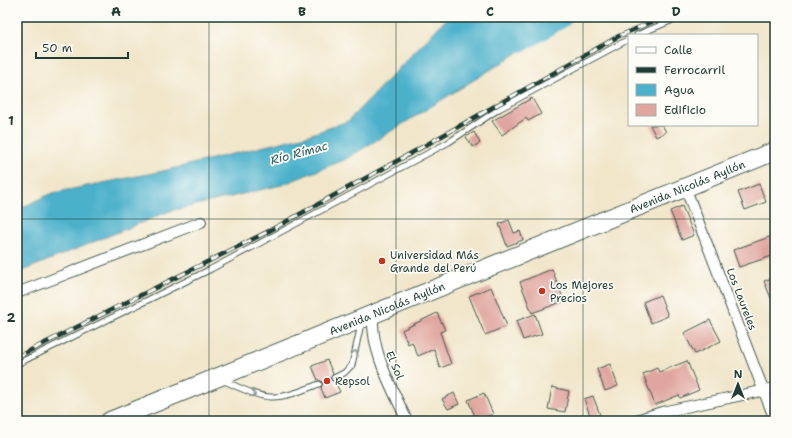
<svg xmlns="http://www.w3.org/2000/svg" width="792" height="438" font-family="'Shantell Sans',sans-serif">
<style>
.water{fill:#4cb1cb;stroke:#367780}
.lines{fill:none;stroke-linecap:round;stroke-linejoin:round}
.river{stroke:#4cb1cb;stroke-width:22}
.building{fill:#e0a59f}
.lane-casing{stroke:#3e564a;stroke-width:7}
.street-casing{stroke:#3e564a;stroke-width:12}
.highway-casing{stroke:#3e564a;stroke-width:20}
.lane{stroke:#fff;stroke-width:5}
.street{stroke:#fff;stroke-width:10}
.highway{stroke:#fff;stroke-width:18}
.rail-casing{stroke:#1f3d34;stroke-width:4.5}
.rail{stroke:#fdfcf7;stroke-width:3;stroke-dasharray:9;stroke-linecap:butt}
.oneway{stroke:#8f9e9a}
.grid{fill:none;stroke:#1f3d34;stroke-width:1;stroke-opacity:0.55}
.poi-dot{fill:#c8321e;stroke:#fdfcf7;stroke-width:1.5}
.labels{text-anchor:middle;stroke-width:3.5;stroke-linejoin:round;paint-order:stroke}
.street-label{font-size:11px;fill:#1f3d34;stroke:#fdfcf7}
.poi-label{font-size:11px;fill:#1f3d34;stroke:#fdfcf7;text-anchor:start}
.water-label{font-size:12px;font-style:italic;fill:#2c6061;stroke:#fdfcf7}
.neatline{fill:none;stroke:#1f3d34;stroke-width:1.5}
.grid-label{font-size:13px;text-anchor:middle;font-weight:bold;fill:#1f3d34}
</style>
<rect width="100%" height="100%" fill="#fdfcf7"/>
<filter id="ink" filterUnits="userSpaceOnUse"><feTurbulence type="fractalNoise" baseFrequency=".025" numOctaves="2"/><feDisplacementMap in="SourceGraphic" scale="8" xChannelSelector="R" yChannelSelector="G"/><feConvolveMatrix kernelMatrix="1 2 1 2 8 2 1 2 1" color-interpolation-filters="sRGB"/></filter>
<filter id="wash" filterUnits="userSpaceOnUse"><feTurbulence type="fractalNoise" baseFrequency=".012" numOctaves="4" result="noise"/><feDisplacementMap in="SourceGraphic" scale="16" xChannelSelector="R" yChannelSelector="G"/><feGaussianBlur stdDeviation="0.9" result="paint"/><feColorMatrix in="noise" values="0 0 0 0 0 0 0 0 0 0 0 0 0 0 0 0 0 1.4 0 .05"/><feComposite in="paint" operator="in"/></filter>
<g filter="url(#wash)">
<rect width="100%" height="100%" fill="#f1e6ca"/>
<!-- water -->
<path class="water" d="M448,17H556L516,54L346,159L282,185L170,211L17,273V210L52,193L163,171L306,136L348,121Z"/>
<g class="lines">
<!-- river -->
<path class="river" d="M521,41L561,17"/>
</g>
<g id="blocks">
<!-- building -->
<path class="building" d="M532,98L541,114L528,121L526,118L502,135L492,121Z
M650,125H662L666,132L656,137Z
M474,132L480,143L473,147L466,137Z
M759,184L766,202L745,210L738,192Z
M682,206L694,235L682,240L670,211Z
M509,220L514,233L520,231L523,240L507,246L499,224Z
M775,235V255L739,267L733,250Z
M552,269L564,301L532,313L520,282Z
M775,277V308L764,281Z
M491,287L507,326L485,335L469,296Z
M660,295L668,316L651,323L643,302Z
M437,313L445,330L440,332L451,364L440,368L434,349L418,356L412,342L408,344L402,330Z
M535,314L542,334L523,340L516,321Z
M710,320L721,341L695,354L684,333Z
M327,360L333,374L330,379L335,382L340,392L325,398L321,388L323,382L318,380L312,366Z
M687,361L699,390L680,398L679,395L655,405L643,374L657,368L659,372Z
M610,364L618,386L605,391L597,369Z
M552,387L569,391L565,412L548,409Z
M454,393L459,404L448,409L442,399Z
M484,393L493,414L477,421L468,400Z
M593,396L600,415L591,418L584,399Z"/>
</g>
</g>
<g filter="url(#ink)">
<use href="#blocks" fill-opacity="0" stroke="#3e564a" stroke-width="1"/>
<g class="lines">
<defs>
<path id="lane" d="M637,35L680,17
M17,364L211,269L290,227L449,142L499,109L629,39
M334,378L344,373L352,365L361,324
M222,380C269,401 271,403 319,384"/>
<path id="street" d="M685,187L775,420
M17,293L201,222
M373,315C371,353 392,387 407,421
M633,421L662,412L775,388"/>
<g id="highway">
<path id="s1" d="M110,421L775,151"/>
</g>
</defs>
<!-- lane casing -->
<use href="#lane" class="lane-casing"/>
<!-- street casing -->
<use href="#street" class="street-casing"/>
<!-- highway casing -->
<use href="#highway" class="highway-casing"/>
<!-- lane -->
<use href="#lane" class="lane"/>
<!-- street -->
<use href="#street" class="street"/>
<!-- highway -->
<use href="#highway" class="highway"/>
<defs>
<path id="rail" d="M17,357L269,231L417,150L619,36L663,17"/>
</defs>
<!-- rail casing -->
<use href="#rail" class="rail-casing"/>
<!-- rail -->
<use href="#rail" class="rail"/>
</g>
<!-- one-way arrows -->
<defs><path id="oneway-chevron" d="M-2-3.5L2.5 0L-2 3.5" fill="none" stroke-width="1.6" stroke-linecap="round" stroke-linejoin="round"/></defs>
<g class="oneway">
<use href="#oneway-chevron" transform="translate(355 353) rotate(-77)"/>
<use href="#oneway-chevron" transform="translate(253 394) rotate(21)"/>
</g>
</g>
<!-- grid -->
<path class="grid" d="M209,17V421M396,17V421M583,17V421M17,219H775"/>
<!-- markers -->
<g class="poi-dot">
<circle cx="382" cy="261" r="4"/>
<circle cx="542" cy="291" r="4"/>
<circle cx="327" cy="381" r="4"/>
</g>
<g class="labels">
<!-- street labels -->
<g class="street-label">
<text dy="4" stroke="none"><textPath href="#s1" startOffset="623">Avenida Nicolás Ayllón</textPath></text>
<text transform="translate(742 299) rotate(69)" y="4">Los Laureles</text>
<text dy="4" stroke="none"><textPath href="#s1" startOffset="299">Avenida Nicolás Ayllón</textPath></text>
<text transform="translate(395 365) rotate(67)" y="4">El Sol</text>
</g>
<!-- poi labels -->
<g class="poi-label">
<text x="390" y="259">Universidad Más<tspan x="390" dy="13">Grande del Perú</tspan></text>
<text x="550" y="289">Los Mejores<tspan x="550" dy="13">Precios</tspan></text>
<text x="335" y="385">Repsol</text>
</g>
<!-- water labels -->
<g class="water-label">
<text transform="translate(299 153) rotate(-15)" y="4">Río Rímac</text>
</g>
</g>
<!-- margin -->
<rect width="792" height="438" fill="none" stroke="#fdfcf7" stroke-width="44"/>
<!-- legend -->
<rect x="628" y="34" width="130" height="92" fill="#fdfcf7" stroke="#a4b0a9"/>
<rect x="636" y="47" width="20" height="6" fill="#ffffff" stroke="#a4b0a9"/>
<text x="664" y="54" font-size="12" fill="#1f3d34">Calle</text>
<rect x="636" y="67" width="20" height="6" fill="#1f3d34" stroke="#a4b0a9"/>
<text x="664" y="74" font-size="12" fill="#1f3d34">Ferrocarril</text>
<rect x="636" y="84" width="20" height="12" fill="#4cb1cb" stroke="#a4b0a9"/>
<text x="664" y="94" font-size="12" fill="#1f3d34">Agua</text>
<rect x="636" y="104" width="20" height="12" fill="#e0a59f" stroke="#a4b0a9"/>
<text x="664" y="114" font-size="12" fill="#1f3d34">Edificio</text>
<!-- north arrow -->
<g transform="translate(738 384)" stroke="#fdfcf7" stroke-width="3" paint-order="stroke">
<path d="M0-3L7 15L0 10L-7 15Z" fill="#1f3d34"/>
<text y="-6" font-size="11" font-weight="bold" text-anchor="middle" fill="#1f3d34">N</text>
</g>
<!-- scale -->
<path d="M36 52v6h92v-6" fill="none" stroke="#1f3d34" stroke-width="2"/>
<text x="42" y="52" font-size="12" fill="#1f3d34" stroke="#fdfcf7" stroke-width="3" paint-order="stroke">50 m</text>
<rect x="22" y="22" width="748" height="394" class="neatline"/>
<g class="grid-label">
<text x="116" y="16">A</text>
<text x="302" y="16">B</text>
<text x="490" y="16">C</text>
<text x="676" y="16">D</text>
<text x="11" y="125">1</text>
<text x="11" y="322">2</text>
</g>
</svg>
